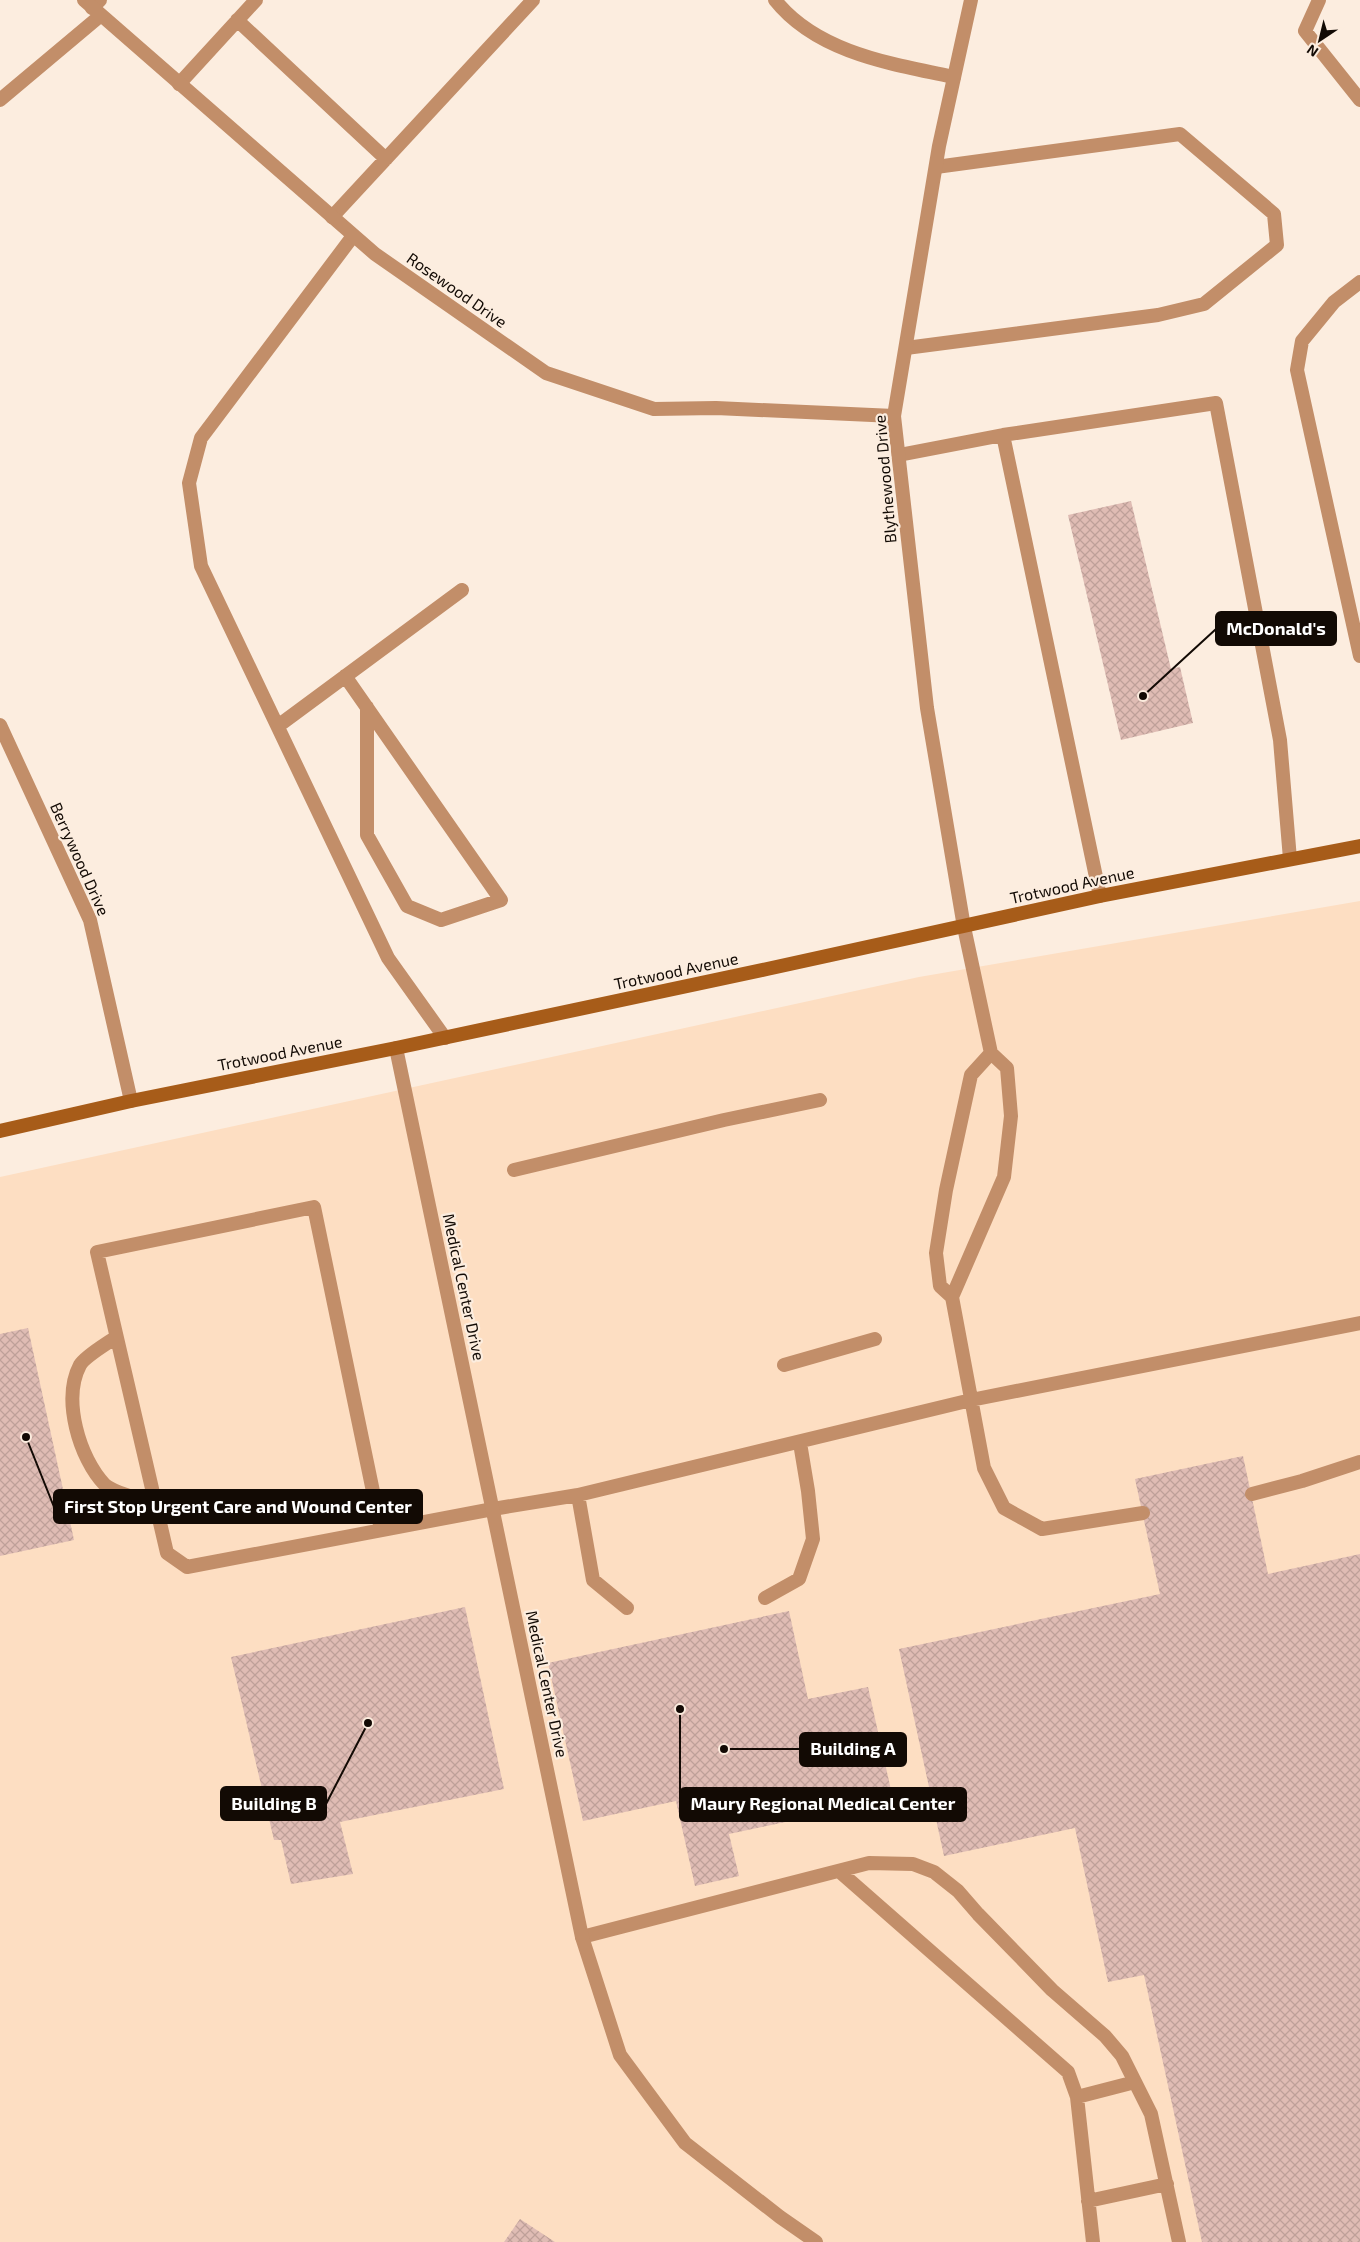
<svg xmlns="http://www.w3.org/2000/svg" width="1360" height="2242" font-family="'Exo 2',sans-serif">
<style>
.built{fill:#fddec2}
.building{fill:url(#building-cross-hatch)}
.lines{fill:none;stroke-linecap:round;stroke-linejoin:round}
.service{stroke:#c28e69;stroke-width:14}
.minor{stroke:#c28e69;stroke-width:14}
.secondary{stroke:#a75c19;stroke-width:14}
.labels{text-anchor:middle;stroke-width:4.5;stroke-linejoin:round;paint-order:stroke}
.street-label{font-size:16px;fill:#120a04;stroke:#fceddf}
.leader{fill:none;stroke:#120a04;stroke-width:2}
.callout-dot{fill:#120a04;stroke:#fceddf;stroke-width:2}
.callout{fill:#120a04;stroke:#120a04;stroke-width:2}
.callout-label{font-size:18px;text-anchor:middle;font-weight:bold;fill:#fff}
</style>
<defs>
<pattern id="building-cross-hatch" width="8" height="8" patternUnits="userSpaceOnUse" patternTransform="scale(1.25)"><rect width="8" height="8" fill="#dfbcb4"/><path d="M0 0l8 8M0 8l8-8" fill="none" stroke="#bea099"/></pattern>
</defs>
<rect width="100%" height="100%" fill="#fceddf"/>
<!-- built -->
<path class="built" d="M1360,901V2242H0V1177L919,977Z"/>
<!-- building -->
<path class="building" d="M1131,501L1171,669L1180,667L1193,723L1121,740L1068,515Z
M28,1328L74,1540L0,1556V1334Z
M1243,1456L1268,1574L1360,1554V2242H1202L1144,1975L1108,1982L1075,1828L944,1856L899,1649L1160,1594L1135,1479Z
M465,1607L504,1789L340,1822L353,1874L291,1884L281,1840H274L231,1657Z
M789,1611L808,1699L868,1687L893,1799L729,1834L739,1876L695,1886L676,1801L583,1821L548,1663Z
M520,2219L555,2242H504Z"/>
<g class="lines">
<!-- service -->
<path class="service" d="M775,0C817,53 892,64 954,77
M1319,0L1305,31L1360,100
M92,8L100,0
M237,20L386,159
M179,84L256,0
M332,217L533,0
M353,236L201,438L189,483L201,566L388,958L445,1038
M1360,282L1334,302L1302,341L1297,370L1360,656
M906,348L1158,315L1204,304L1277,245L1274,214L1180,134L936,167
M1003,435L1100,896
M899,455L1003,435L1216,403L1280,740L1290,859
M345,676L501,900L441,920L407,906L367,835V707
M278,726L462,590
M964,927L991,1053L1007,1068L1011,1116L1004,1177L952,1297L984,1468L1004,1508L1042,1529L1143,1513
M514,1170L724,1120L820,1100
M952,1297L940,1286L936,1253L946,1190L971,1075L991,1053
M116,1337C108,1343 85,1356 80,1365C62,1399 79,1458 105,1485C114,1493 143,1500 155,1504
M784,1365L875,1339
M1252,1494L1302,1481L1360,1462
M578,1495L593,1580L627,1608
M381,1530L314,1207L97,1252L167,1553L187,1567L493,1509L578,1495L971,1400L1360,1323
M765,1598L799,1579L813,1539L808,1491L800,1443
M839,1871L1068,2072L1077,2097L1093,2242
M582,1937L869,1863L913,1864L934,1872L958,1891L978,1914L1052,1990L1105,2036L1122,2056L1151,2114L1179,2242
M1077,2097L1135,2082
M1088,2201L1167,2184"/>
<!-- minor -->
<path class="minor" d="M84,0L375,254L546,373L654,409L716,408L894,416
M0,100L100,16
M0,725L90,920L131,1101
M964,927L927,708L894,416L939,146L971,0
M396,1048L582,1937L620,2055L685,2143L780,2217L816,2242"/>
<!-- secondary -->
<path class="secondary" d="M0,1131L131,1101L396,1048L767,969L1100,896L1360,846"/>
</g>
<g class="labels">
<!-- street labels -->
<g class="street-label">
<text transform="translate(457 290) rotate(35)" y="6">Rosewood Drive</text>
<text transform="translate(885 479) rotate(-95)" y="6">Blythewood Drive</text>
<text transform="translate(80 859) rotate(66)" y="6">Berrywood Drive</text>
<text transform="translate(1072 885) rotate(-12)" y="6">Trotwood Avenue</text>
<text transform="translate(676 971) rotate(-12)" y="6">Trotwood Avenue</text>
<text transform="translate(280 1053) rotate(-11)" y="6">Trotwood Avenue</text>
<text transform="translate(464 1287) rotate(78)" y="6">Medical Center Drive</text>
<text transform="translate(547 1684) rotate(78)" y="6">Medical Center Drive</text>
</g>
</g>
<!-- callouts -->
<path class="leader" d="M1143 696L1216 629M26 1437L54 1507M724 1749L800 1749M368 1723L326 1804M680 1709L680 1804"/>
<g class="callout-dot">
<circle cx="1143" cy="696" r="5"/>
<circle cx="26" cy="1437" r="5"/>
<circle cx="724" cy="1749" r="5"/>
<circle cx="368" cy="1723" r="5"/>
<circle cx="680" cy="1709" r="5"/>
</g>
<g class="callout">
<rect x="1216" y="612" width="120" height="33" rx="5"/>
<rect x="54" y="1490" width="368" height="33" rx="5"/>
<rect x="800" y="1733" width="106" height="33" rx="5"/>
<rect x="221" y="1787" width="105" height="33" rx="5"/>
<rect x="680" y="1788" width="286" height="33" rx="5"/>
</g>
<g class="callout-label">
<text x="1276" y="635">McDonald's</text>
<text x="238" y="1513">First Stop Urgent Care and Wound Center</text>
<text x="853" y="1755">Building A</text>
<text x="274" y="1810">Building B</text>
<text x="823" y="1810">Maury Regional Medical Center</text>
</g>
<!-- north arrow -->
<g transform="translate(1320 40) rotate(215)" stroke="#fceddf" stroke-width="4" paint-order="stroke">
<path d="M0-4L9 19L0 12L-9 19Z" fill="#120a04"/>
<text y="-8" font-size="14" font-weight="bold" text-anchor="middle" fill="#120a04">N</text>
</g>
</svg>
